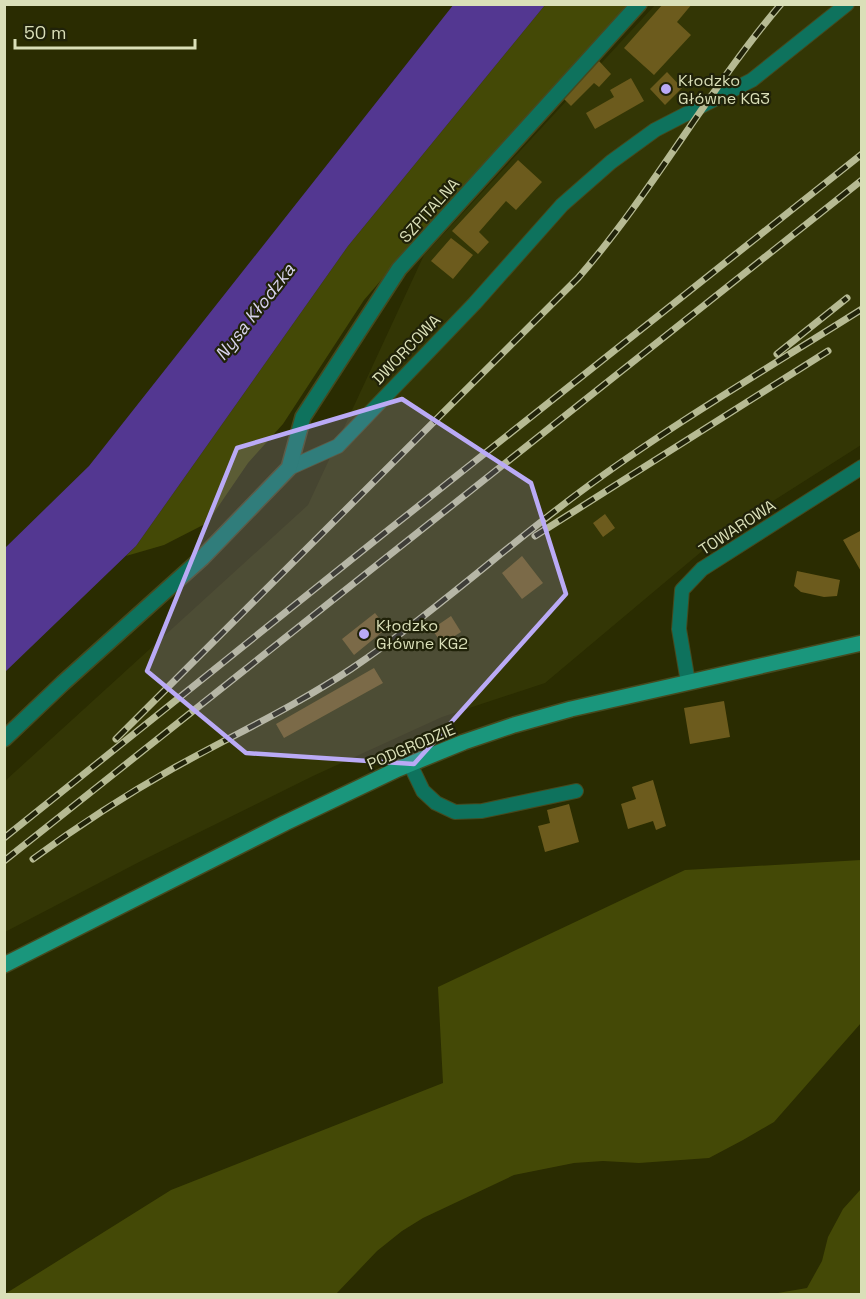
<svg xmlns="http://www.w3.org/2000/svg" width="866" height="1299" font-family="'Space Grotesk',sans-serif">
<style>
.built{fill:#333605}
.green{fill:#444906}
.water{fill:#533791}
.building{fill:#6c5b1d}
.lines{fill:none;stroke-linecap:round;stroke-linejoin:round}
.service-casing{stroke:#46491e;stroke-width:16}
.minor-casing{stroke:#46491e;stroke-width:18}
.secondary-casing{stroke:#46491e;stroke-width:18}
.service{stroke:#0e725d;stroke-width:14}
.minor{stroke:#0e725d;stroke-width:15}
.secondary{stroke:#1a967c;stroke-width:15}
.rail-casing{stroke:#b6ba93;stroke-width:7}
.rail{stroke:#202209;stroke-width:4.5;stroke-dasharray:14;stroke-linecap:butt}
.marked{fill:#baaaf6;fill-opacity:0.2;stroke:#baaaf6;stroke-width:4.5;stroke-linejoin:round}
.poi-dot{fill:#baaaf6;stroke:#202209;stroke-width:2}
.labels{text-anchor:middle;stroke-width:4.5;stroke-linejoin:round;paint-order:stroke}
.poi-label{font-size:16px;fill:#dadfb8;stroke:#202209;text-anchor:start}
.street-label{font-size:16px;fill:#dadfb8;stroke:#202209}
.water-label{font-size:18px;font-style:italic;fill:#d7d3ec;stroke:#202209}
</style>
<rect width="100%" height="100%" fill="#2a2c01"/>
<!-- built -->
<path class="built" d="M655,5H861V445L726,531L545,683L442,717L313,776L143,860L5,932V781L308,505L424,255Z"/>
<!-- green -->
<path class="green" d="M545,5H633L421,234L364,300L283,424L248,463L207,523L164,545L126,556L136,546L348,246Z
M861,860V1023L774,1122L743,1140L709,1158L639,1163L603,1161L574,1163L514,1175L423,1218L402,1231L377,1251L336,1294H5L171,1190L443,1083L438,987L685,870Z
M861,1189V1294H772L807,1288L822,1261L828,1237L843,1209Z"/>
<!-- water -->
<path class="water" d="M454,4L545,5L348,246L136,546L5,672V548L89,466Z"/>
<!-- building -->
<path class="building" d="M663,4H692L677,22L691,35L654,75L624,48Z
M599,61L611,74L599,87L594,83L571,106L563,98Z
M667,72L682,88L665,105L650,89Z
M631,78L644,101L595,129L586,113L614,97L610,90Z
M518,160L542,182L516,210L506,201L479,232L489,242L478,254L452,231Z
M451,238L473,255L453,279L431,261Z
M605,514L615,528L603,537L593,523Z
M862,530V573L843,540Z
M522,556L543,583L522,599L502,573Z
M797,571L840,580L837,596L824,597L801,592L794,586Z
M375,613L387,628L354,655L342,639Z
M451,616L461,632L442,644L432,629Z
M374,668L383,683L284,738L276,724Z
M724,701L730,737L690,744L684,708Z
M653,780L666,826L656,830L653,821L628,829L621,804L636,799L632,787Z
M569,804L579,842L545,852L538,826L550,823L547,810Z"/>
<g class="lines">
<defs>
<path id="service" d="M289,468L338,446L475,303L562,205L611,162L655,130L752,80L847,4
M688,682L679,629L682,590L702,569L862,467
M410,764L423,791L436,803L455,812L482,811L576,791"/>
<path id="minor" d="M4,739L63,683L202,558L289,468L303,417L399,269L639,4"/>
<path id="secondary" d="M4,965L285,823L398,769L464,742L514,725L571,709L862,643"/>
</defs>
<!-- service casing -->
<use href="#service" class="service-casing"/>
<!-- minor casing -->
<use href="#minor" class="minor-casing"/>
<!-- secondary casing -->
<use href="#secondary" class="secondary-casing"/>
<!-- service -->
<use href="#service" class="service"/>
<!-- minor -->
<use href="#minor" class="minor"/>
<!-- secondary -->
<use href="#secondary" class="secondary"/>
<defs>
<path id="rail" d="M777,354L847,298
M535,536L828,351
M116,739L578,278C653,192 707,91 781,4
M4,838L382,535L862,154
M33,859C78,826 124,796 172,769C231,736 294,707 351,669C431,615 503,549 580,492C670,425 767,369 862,309
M4,861L862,180"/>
</defs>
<!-- rail casing -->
<use href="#rail" class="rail-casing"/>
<!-- rail -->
<use href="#rail" class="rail"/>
</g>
<!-- marked area -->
<path class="marked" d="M402,399L531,483L566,594L414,764L246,753L147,671L237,448Z"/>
<!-- markers -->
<g class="poi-dot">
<circle cx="666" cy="89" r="6"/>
<circle cx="364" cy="634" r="6"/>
</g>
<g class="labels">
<!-- poi labels -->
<g class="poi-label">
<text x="678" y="86">Kłodzko<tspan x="678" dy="18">Główne KG3</tspan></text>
<text x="376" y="631">Kłodzko<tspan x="376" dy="18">Główne KG2</tspan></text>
</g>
<!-- street labels -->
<g class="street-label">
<text transform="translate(429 210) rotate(-48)" y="6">SZPITALNA</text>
<text transform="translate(406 349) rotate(-46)" y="6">DWORCOWA</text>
<text transform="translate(737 527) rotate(-33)" y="6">TOWAROWA</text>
<text transform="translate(411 746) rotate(-23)" y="6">PODGRODZIE</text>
</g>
<!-- water labels -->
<g class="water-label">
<text transform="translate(255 312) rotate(-52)" y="6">Nysa Kłodzka</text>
</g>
</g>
<!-- border -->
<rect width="866" height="1299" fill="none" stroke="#dadfb8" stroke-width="12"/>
<!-- scale -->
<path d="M15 39v9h180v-9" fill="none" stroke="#dadfb8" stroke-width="3"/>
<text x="24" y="39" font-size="18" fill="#dadfb8" stroke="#202209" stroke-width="4.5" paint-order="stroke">50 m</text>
</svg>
